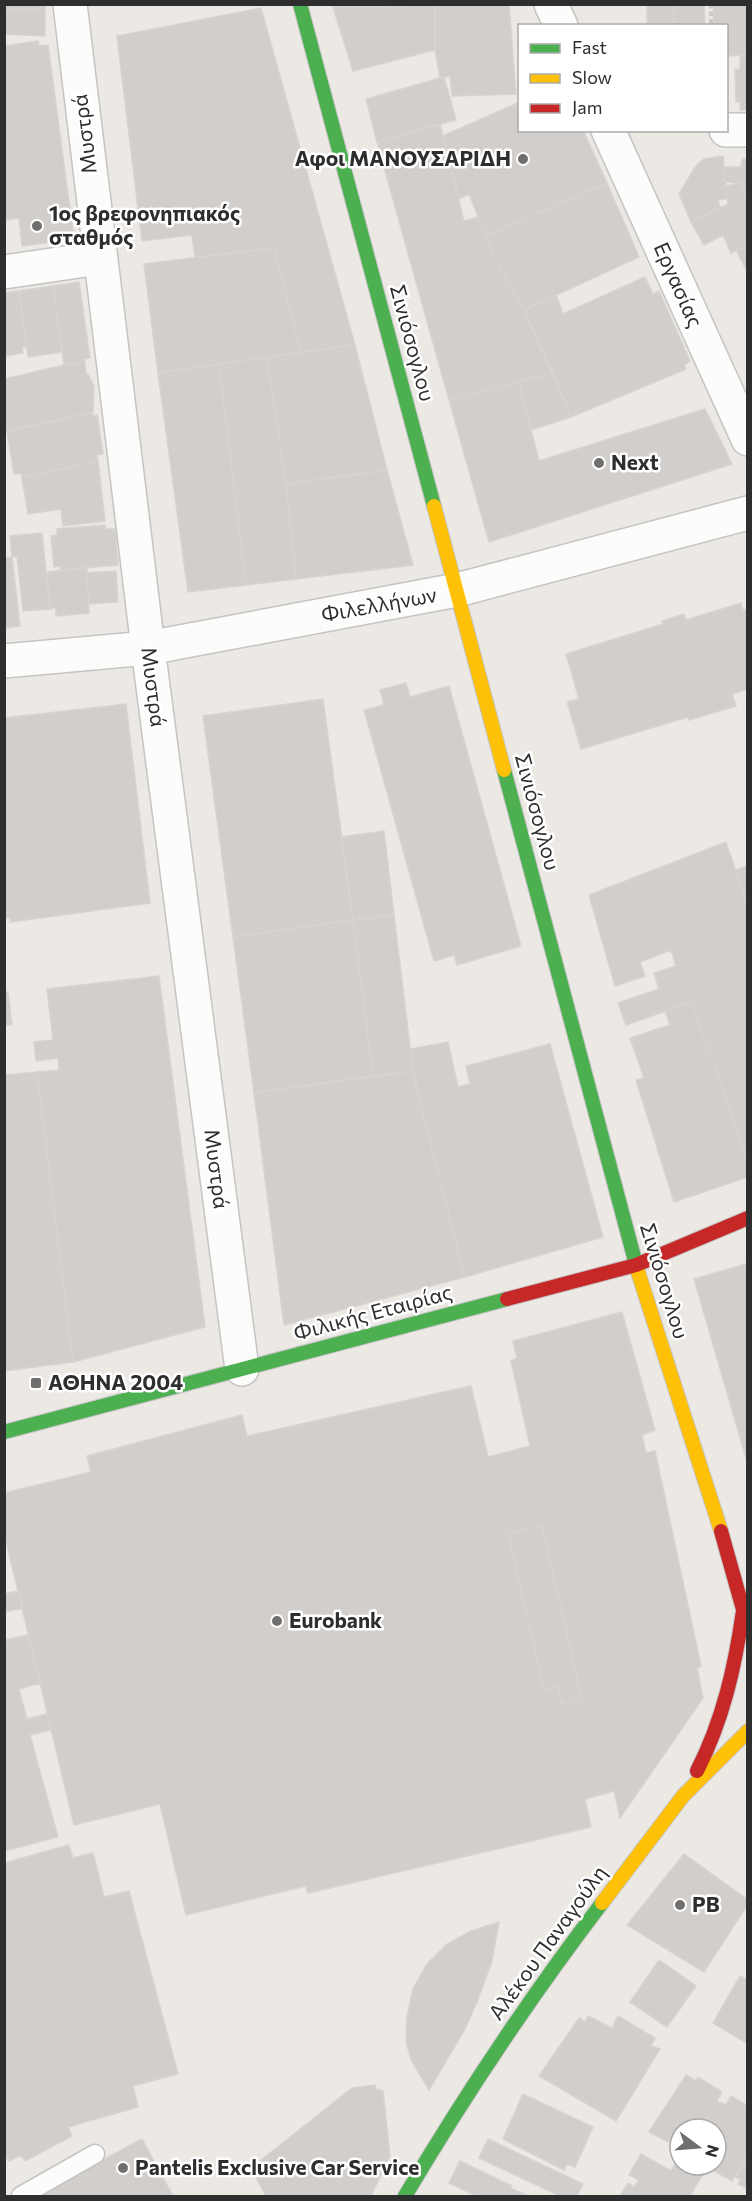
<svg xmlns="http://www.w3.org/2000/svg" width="752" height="2201" font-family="Commissioner,sans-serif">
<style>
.building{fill:#d1cecb;stroke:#d7d4d0;stroke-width:1.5;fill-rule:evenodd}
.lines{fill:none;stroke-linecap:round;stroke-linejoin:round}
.lane-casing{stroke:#c5c4c5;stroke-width:21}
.street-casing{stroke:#c5c4c5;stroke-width:36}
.fast-casing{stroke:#c5c4c5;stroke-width:16}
.slow-casing{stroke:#c5c4c5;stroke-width:16}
.jam-casing{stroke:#c5c4c5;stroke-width:16}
.path{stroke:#c9c9c8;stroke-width:4;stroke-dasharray:4.5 3;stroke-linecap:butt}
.lane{stroke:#fcfcfb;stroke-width:18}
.street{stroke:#fcfcfb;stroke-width:33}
.fast{stroke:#4caf50;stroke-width:14}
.slow{stroke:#ffc107;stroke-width:14}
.jam{stroke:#c62828;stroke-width:14}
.poi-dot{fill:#706f6e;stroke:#fff;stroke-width:2}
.labels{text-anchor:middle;stroke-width:5;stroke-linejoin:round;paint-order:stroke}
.street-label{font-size:21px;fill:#2e2e2e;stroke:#fff}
.poi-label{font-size:21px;font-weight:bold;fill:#2e2e2e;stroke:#fff;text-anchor:start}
</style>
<rect width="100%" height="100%" fill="#ece8e4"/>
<!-- building -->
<path class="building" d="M4,4H46L45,10L4,9Z
M509,4L516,94L452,96L450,76L440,78L435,50V5Z
M647,4H674V26H647Z
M674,4H704L705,26H674Z
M714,4H748V55L726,56V26H713Z
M435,5V50L353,71L333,7Z
M261,8L355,345L301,352L274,248L195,257L192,235L142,241L117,36Z
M4,9L45,10V36L4,34Z
M38,41L39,46L48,45L74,239L22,246L19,218L4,220V46Z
M740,55H748V110H740L741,102H736L735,69H740Z
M444,77L456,120L377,142L366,99Z
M520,102V130H583L607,183L486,236L469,194L459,199L443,136Z
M440,124L464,221L478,217L496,260L524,310L553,373L449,400L377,142Z
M723,156L727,199H718L720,207L691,222L679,194L695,167L704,159Z
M742,159H748V203L740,183L725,182L724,167H741Z
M607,183L639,257L524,310L496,260L486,236Z
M740,183L748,203V246L731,253L723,235L704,245L691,222L728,204L725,186Z
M748,246V273L736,250Z
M274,248L301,352L158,373L144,264Z
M645,277L653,294L659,291L690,361L684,365L686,369L571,417L524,310L556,295L563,314Z
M79,282L90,358L84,359L85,363L64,365L53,286Z
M53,286L62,352L28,357L19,291Z
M19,291L27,347H22L23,353L4,356V293Z
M355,345L387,470L286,484L267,357Z
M267,357L286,484L296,579L246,585L219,364Z
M85,363L86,374H88L94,387L93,412L4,432V379L64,365Z
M219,364L246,585L188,592L158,373Z
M553,373L571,417L531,430L519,382Z
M519,382L539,461L705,409L732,464L489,542L449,400Z
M93,412V417L97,415L103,454L97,455L98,461L22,478L21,473L14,474L7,432Z
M98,461L105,521L63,526L61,509L28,514L22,478Z
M387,470L413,565L296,579L286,484Z
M105,525L106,529H115L118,565L60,570V566L54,567L51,536L57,535V529Z
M42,533L50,609L23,611L17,556L12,557L10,536Z
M12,557L20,626L4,628V558Z
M87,567L89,613L56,616V607L50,609L47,572Z
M116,571L118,602L89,604L87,573Z
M741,603L743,610L748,609V689L732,694L736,706L689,720L688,717L581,749L567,702L579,699L566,654L663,624L662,621L684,614L686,620Z
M406,683L410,697L449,686L521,946L457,965L454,955L434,961L364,710L384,705L380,690Z
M323,699L353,920L233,937L203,716Z
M126,704L150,903L10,922L11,918H4V718Z
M384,831L394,915L353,920L341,837Z
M726,842L748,907V1163L692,1002L626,1025L618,1003L659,989L654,973L676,966L671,950L640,962L645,976L615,986L589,895Z
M748,865V907L736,870Z
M394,915L413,1071L373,1076L353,920Z
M353,920L373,1076L254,1093L233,937Z
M159,976L205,1327L73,1362L37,1072L59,1070L58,1058L36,1061L34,1042L53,1040L47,989Z
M4,992H8L12,1025H4Z
M692,1002L748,1163V1177L674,1202L636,1080L644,1078L630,1038L670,1025L665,1011Z
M448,1042L458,1087L470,1084L466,1066L550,1044L603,1237L465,1277L418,1095L410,1049Z
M413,1071L418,1095L465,1277L284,1325L254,1093Z
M37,1072L73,1362L4,1371V1075Z
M746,1264L748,1270V1465L694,1279Z
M622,1312L655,1430L642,1435L646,1453L655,1451L701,1666L697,1668L703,1698L620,1818L614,1791L585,1799L591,1827L308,1893L306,1886L186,1915L160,1804L74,1825L4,1533V1493L91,1472L87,1456L242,1415L247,1436L471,1386L488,1457L530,1446L511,1361L517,1358L513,1341ZM542,1526L582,1699L562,1703L558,1687L544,1690L508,1533Z
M542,1526L582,1699L562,1703L558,1687L544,1690L508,1533Z
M18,1591L23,1608L4,1612V1594Z
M28,1635L41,1683L19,1689L27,1719L47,1714L51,1730L30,1735L58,1837L4,1851V1637L5,1640Z
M69,1845L73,1858L93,1853L104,1897L129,1891L178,2074L133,2086L138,2107L68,2127L72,2136L25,2161L21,2155L9,2161L4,2154V1863Z
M684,1854L748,1900V1904L704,1972L627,1925Z
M499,1922L492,1961L477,2002L464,2031L429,2090L411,2060L406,2041L407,2017L413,1989L427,1964L447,1944L471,1931Z
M659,1960L696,1986L667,2027L630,2002Z
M740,1976L748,1980V2044L713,2023Z
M588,2016L612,2028L618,2016L655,2038L651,2046L660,2049L616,2121L539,2076L579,2018L585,2022Z
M686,2075L696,2081L698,2077L722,2092L717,2101L726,2105L731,2096L748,2106V2157L732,2181L707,2167L690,2196H620L628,2183L634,2187L639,2180L629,2175L641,2154L671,2171L680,2155V2165H716V2129H680V2148L649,2132Z
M375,2085L376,2089L383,2091L390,2156L371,2196H266L251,2168L352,2088Z
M523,2094L593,2127L575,2167L567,2164L564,2170L503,2139Z
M142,2139L173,2196H35Z
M488,2139L583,2184L577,2196H560L479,2158Z
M748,2157V2189L738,2184L741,2180L736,2177Z
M460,2161L512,2186L510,2188L528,2196H477L449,2183Z"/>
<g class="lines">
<defs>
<path id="lane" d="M21,2196L95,2154"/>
<path id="street" d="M70,4L148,648L242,1369
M551,4L561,26
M608,130L748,439
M726,130H748
M4,272L99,258
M4,661L148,648L457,590L748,513"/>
<path id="fast" d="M300,4L434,506
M504,770L638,1272
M4,1432L507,1299
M405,2196C465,2095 531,1996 602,1903"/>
<path id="slow" d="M434,506L504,770
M638,1272L721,1531
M602,1903L683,1796L748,1731"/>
<path id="jam" d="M507,1299L636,1265L748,1218
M721,1531L748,1627
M697,1771C723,1720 735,1667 743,1611"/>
</defs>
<!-- lane casing -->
<use href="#lane" class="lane-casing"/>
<!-- street casing -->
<use href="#street" class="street-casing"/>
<!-- fast casing -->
<use href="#fast" class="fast-casing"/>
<!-- slow casing -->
<use href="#slow" class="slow-casing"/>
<!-- jam casing -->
<use href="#jam" class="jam-casing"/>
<!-- path -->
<path class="path" d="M711,4V26"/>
<!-- lane -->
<use href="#lane" class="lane"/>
<!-- street -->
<use href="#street" class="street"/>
<!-- fast -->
<use href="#fast" class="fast"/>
<!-- slow -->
<use href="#slow" class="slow"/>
<!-- jam -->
<use href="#jam" class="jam"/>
</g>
<!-- markers -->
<g class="poi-dot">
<circle cx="523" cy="159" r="6"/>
<circle cx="37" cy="226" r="6"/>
<circle cx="599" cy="463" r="6"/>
<rect x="30" y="1377" width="12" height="12" rx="3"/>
<circle cx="277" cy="1621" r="6"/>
<circle cx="680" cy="1905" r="6"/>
<circle cx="123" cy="2168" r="6"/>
</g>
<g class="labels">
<!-- street labels -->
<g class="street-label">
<text transform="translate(85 134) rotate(-97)" y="7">Μυστρά</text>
<text transform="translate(678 285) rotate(66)" y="7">Εργασίας</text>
<text transform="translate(412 343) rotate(75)" y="7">Σινιόσογλου</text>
<text transform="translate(379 605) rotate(-10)" y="7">Φιλελλήνων</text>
<text transform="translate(153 687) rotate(83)" y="7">Μυστρά</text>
<text transform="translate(537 812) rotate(75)" y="7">Σινιόσογλου</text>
<text transform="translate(216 1169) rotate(83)" y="7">Μυστρά</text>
<text transform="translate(664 1281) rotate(73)" y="7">Σινιόσογλου</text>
<text transform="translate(373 1313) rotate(-15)" y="7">Φιλικής Εταιρίας</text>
<text transform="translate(548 1943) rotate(-54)" y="7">Αλέκου Παναγούλη</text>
</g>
<!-- poi labels -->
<g class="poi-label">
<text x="511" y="166" text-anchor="end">Αφοι ΜΑΝΟΥΣΑΡΙΔΗ</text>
<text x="49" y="221">1ος βρεφονηπιακός<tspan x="49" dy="24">σταθμός</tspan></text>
<text x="611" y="470">Next</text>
<text x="48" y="1390">ΑΘΗΝΑ 2004</text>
<text x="289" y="1628">Eurobank</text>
<text x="692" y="1912">PB</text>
<text x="135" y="2175">Pantelis Exclusive Car Service</text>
</g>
</g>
<!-- border -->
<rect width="752" height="2201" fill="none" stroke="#2e2e2e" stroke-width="12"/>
<!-- legend -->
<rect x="518" y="24" width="210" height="108" fill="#ffffff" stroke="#ababab" stroke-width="1.5"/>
<rect x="530" y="44" width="30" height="9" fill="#4caf50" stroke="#ababab" stroke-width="1.5"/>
<text x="572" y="54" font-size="18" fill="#2e2e2e">Fast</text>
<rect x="530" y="74" width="30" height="9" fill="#ffc107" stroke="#ababab" stroke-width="1.5"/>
<text x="572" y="84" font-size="18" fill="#2e2e2e">Slow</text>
<rect x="530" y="104" width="30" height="9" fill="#c62828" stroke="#ababab" stroke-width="1.5"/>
<text x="572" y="114" font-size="18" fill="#2e2e2e">Jam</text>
<!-- north arrow -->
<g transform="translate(698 2147) rotate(106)"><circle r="28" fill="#ffffff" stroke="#ababab" stroke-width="1.5"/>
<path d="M0-4.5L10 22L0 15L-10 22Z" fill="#706f6e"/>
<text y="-9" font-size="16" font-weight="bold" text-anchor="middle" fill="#2e2e2e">N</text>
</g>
</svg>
